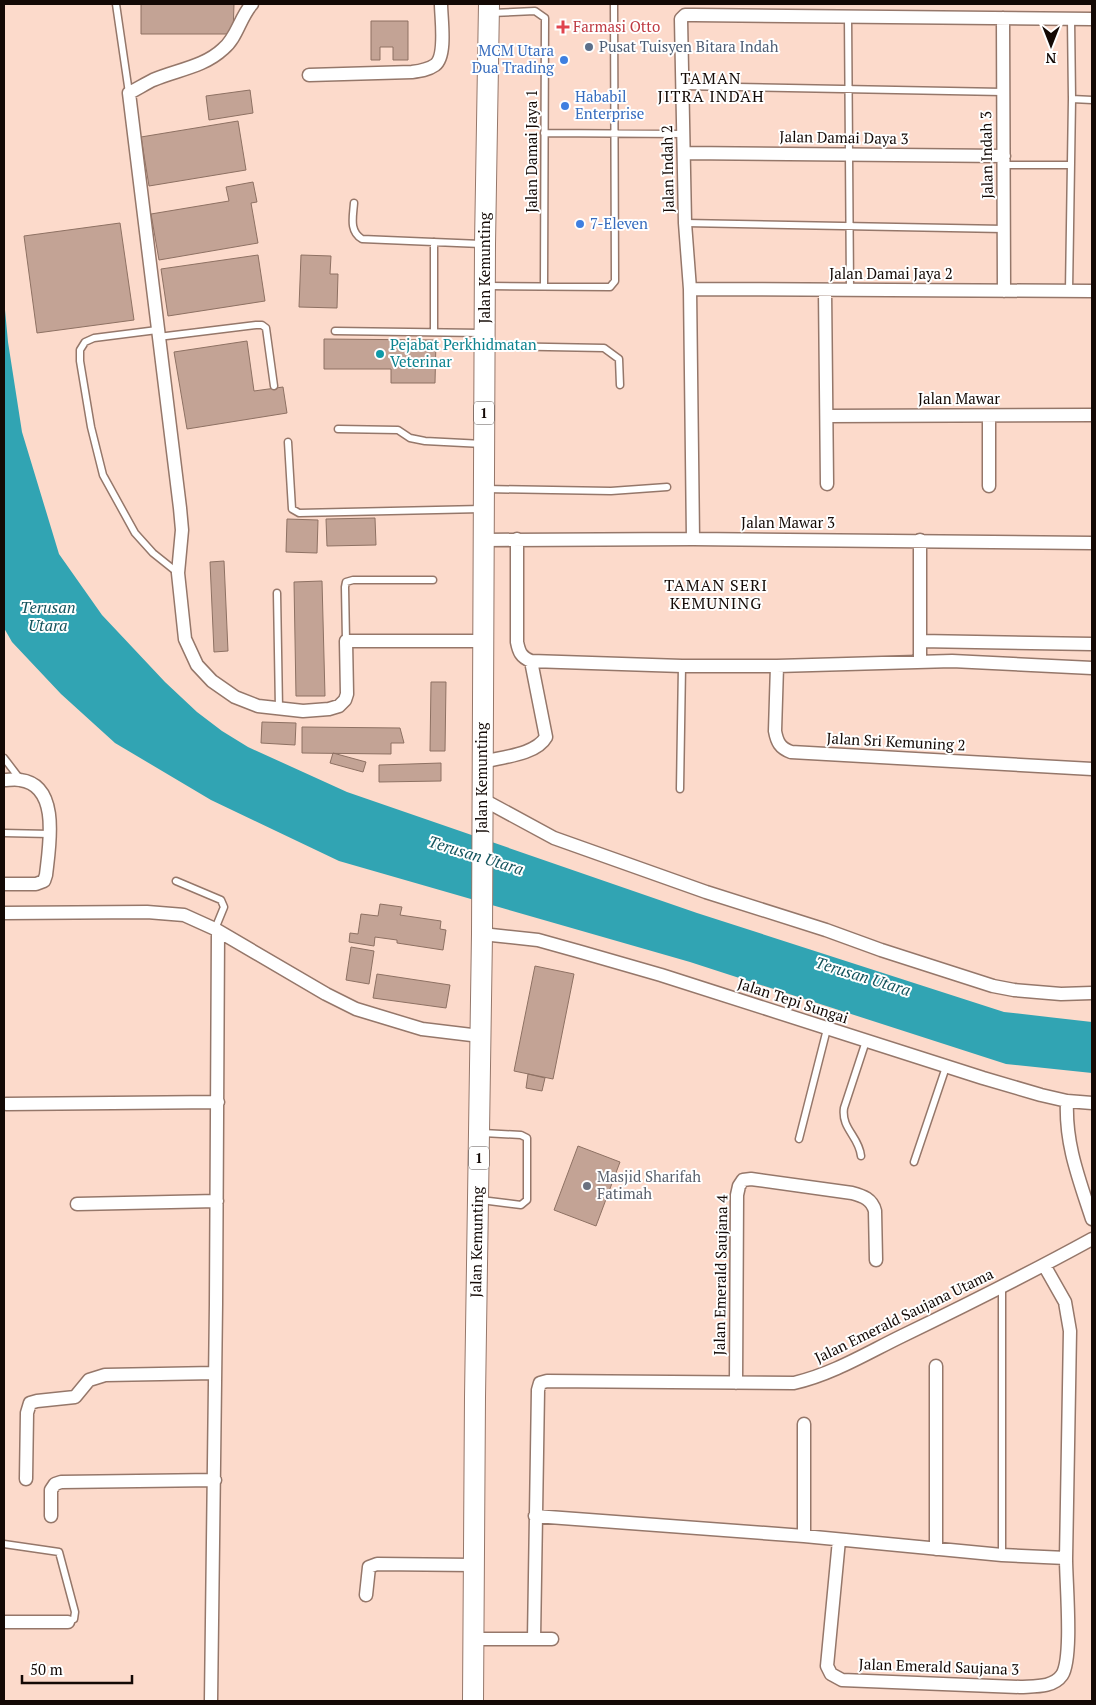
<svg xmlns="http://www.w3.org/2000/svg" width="1096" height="1705" font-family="'PT Serif',serif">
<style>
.water{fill:#31a4b3}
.building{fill:#c3a395;stroke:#8e7163}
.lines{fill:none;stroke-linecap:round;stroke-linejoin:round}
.lane-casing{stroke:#95776a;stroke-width:9}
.street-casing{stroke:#95776a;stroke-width:15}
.primary-casing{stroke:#95776a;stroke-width:22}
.lane{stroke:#fff;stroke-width:6}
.street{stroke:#fff;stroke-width:12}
.primary{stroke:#fff;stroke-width:20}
.health-dot{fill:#e0444e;stroke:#fff;stroke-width:2}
.service-dot{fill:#5c6f8a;stroke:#fff;stroke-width:2}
.shop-dot{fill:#3f7fe0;stroke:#fff;stroke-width:2}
.culture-dot{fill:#0f9aa8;stroke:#fff;stroke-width:2}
.worship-dot{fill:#6b7280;stroke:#fff;stroke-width:2}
.labels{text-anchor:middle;stroke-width:4;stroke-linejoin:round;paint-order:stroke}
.shield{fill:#fff;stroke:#5a5350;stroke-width:1}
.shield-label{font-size:14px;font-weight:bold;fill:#130905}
.health-label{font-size:15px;fill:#be3a42;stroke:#fff;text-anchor:start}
.service-label{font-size:15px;fill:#4e5e75;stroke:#fff;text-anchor:start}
.shop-label{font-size:15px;fill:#366cbe;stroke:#fff;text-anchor:start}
.street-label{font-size:15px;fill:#130905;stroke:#fff}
.culture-label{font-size:15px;fill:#0d838f;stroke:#fff;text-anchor:start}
.worship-label{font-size:15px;fill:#5b616d;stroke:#fff;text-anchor:start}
.neighbourhood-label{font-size:16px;letter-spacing:1px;fill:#130905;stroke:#fff}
.water-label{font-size:16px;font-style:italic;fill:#15545d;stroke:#fff}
</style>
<rect width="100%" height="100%" fill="#fcdacb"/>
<!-- water -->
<path class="water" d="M4,299L8,342L22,432L59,554L102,615L165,682L197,712L222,731L248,747L347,792L697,913L1004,1012L1092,1022V1073L1006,1064L690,962L339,861L211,800L115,743L61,694L12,642L4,628Z"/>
<!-- building -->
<path class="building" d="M141,4H234L233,34H141Z
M371,21H408V60H393V47H380V60H371Z
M250,90L253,113L209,120L206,96Z
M238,121L246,170L149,186L141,137Z
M253,182L257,202L251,203L258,243L159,260L151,214L229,201L226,187Z
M120,223L134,320L37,333L24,236Z
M258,255L265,301L168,316L161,269Z
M301,255L331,256L330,274H338L337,308L299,307Z
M324,339L436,340L435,383H391V369H324Z
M247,341L254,391L283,387L287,413L187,429L174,352Z
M375,518L376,545L327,546L326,519Z
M287,519L318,520L317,553L286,552Z
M224,561L228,651L214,652L210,562Z
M322,581L325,696H296L294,582Z
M431,682H446L445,751H430Z
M262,722L296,723L295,745L261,743Z
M302,727L400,728L404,743H391V754L302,753Z
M333,753L366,762L363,772L330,763Z
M441,763V781L379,782V765Z
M380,904L402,907L400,915L441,921L440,929L446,930L443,950L397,943V940L375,937L374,946L349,942L350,933L358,934L361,914L378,916Z
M351,947L374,951L369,984L346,980Z
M535,966L574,974L553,1079L514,1071Z
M377,974L450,985L446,1008L373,998Z
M528,1074L545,1078L542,1091L526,1088Z
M578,1146L620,1162L596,1226L554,1210Z"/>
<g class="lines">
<defs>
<path id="lane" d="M116,4L129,93
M491,13L535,11L545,18L544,285
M848,16L850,290
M682,86L1003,92
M1072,99L1092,100
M544,133L683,134
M1004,165H1070
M354,203C353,217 349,231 362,239L481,244
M685,223L1004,229
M489,286L610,287L615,281L614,4
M1069,291L1072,99L1071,19
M157,330L94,338L85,342L80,350V361L91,427L103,475L135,533L153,553L178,573
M335,331L482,333
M434,332V242
M158,337L256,325H262L266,328L274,386
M488,346L604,348L619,359L620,385
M338,429L398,430L410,438L425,441L483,444
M288,442L292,509L299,513L482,509
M486,489L611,491L667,487
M277,593L279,709
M346,641L345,587L346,582L353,580H433
M4,758L20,779
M680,789L682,666
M4,833L50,834
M176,881L221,900L224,907L215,929
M799,1139L827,1029
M861,1156C859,1136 841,1129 844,1108L866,1041
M914,1162L946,1067
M481,1200L521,1205L527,1200V1138L521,1135L483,1133
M1002,1287V1555
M4,1544L59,1552L75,1612L74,1619L68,1622"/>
<path id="street" d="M252,4C240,17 237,38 223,49C204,67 176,70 153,80C145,84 137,89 129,93L180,508L182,530L178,573L185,639L197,665L212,681L235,697L258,706L303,711L329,709L339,706L345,700L347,694L346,641H483
M1003,18L1004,291
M309,75L412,72C420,71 428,70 435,65C447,56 441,18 441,4
M684,153L1004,156
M690,289L1092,291
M825,290L827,484
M827,416L1092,415
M989,416V486
M517,539V642C519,652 521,657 531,661L682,666H777L952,661L1092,668
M693,539L690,289L685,223L681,19L685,15H694L1092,19
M483,540L693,539L1092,543
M920,641L1092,644
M920,661V540
M777,666L775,731C777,742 780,748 791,752L1092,769
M482,762C501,757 536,755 546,737L531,661
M4,780C9,780 15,779 20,780C61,785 49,847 46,875L44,881L36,884H4
M482,799L554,838L706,892L826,930L881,950L993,986L1014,990L1061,994L1092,993
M4,913L147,912L184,915L215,929L326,994L356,1009L422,1029L480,1036
M482,934L538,940L581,952L661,975L983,1078L1041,1095L1067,1101L1092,1103
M1067,1101C1065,1144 1079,1179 1092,1219
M6,1104L218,1102
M77,1204L217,1201
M936,1366V1549
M736,1383L737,1195L739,1186L743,1180L751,1179L852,1193C863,1196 872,1199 875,1211L876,1260
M804,1424V1536
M26,1479L27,1413L30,1403L37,1401L75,1397L89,1380L105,1375L215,1373
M51,1516V1490L55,1484L61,1482L215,1480
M535,1516L804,1536L1002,1555L1066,1558
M839,1540L827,1666L831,1674L842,1680L1020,1687C1034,1686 1053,1688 1062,1675C1073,1658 1066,1583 1066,1559C1067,1483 1068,1407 1070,1331L1065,1302L1044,1265
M366,1595L369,1567L377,1564L473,1565
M4,1622H68
M473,1639H552
M534,1639L538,1390L540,1383L547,1381L794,1383C833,1374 867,1353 902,1336C966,1305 1030,1273 1092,1239
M211,1701L216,1304L218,931"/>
<path id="primary" d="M473,1701L475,1397L482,934L485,244L489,4"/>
</defs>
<!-- lane casing -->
<use href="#lane" class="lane-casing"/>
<!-- street casing -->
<use href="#street" class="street-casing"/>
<!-- primary casing -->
<use href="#primary" class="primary-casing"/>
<!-- lane -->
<use href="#lane" class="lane"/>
<!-- street -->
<use href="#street" class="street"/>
<!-- primary -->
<use href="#primary" class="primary"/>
</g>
<!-- markers -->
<path class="health-dot" d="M560.5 19.5h5v5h5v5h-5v5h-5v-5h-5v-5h5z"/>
<circle class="service-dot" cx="589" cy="47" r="5"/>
<g class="shop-dot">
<circle cx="564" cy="60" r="5"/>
<circle cx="565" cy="106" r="5"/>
<circle cx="580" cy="224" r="5"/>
</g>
<circle class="culture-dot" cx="380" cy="354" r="5"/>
<circle class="worship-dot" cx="587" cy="1186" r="5"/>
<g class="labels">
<!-- shield labels -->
<g class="shield">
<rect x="474" y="401.5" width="20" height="23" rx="4"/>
<rect x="469" y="1146.5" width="20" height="23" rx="4"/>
</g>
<g class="shield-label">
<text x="484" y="418">1</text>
<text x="479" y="1163">1</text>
</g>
<!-- health labels -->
<g class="health-label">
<text x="573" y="32">Farmasi Otto</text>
</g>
<!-- service labels -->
<g class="service-label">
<text x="599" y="52">Pusat Tuisyen Bitara Indah</text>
</g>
<!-- shop labels -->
<g class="shop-label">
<text x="554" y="56" text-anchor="end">MCM Utara<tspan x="554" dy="17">Dua Trading</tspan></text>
<text x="575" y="102">Hababil<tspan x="575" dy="17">Enterprise</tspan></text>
<text x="590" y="229">7-Eleven</text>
</g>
<!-- street labels -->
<g class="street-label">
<text transform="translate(844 138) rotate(1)" y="5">Jalan Damai Daya 3</text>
<text transform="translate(532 151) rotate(-90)" y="5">Jalan Damai Jaya 1</text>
<text transform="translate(987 155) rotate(-91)" y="5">Jalan Indah 3</text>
<text transform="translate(668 169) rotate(-91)" y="5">Jalan Indah 2</text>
<text transform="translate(485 268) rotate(-90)" y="5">Jalan Kemunting</text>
<text x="891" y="279">Jalan Damai Jaya 2</text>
<text x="959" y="404">Jalan Mawar</text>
<text x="788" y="528">Jalan Mawar 3</text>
<text transform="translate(896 742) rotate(3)" y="5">Jalan Sri Kemuning 2</text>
<text transform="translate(482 778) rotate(-90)" y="5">Jalan Kemunting</text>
<text transform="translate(793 1001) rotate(18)" y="5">Jalan Tepi Sungai</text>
<text transform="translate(477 1242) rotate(-89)" y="5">Jalan Kemunting</text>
<text transform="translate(721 1275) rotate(-89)" y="5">Jalan Emerald Saujana 4</text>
<text transform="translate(904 1316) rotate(-26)" y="5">Jalan Emerald Saujana Utama</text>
<text transform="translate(939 1667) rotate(2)" y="5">Jalan Emerald Saujana 3</text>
</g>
<!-- culture labels -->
<g class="culture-label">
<text x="390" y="350">Pejabat Perkhidmatan<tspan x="390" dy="17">Veterinar</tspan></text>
</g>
<!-- worship labels -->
<g class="worship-label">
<text x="597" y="1182">Masjid Sharifah<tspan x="597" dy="17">Fatimah</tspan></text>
</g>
<!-- neighbourhood labels -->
<g class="neighbourhood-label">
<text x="711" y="84">TAMAN<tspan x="711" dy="18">JITRA INDAH</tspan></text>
<text x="716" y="591">TAMAN SERI<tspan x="716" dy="18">KEMUNING</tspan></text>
</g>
<!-- water labels -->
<g class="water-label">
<text x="48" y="613">Terusan<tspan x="48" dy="18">Utara</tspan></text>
<text transform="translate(476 855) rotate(17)" y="6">Terusan Utara</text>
<text transform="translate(863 976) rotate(17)" y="6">Terusan Utara</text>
</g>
</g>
<!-- border -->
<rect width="1096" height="1705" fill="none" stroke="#130905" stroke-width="10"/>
<!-- north arrow -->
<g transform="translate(1051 45) rotate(180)" stroke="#ffffff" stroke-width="4" paint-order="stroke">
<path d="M0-4L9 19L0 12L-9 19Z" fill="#130905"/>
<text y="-8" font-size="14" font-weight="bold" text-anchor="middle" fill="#130905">N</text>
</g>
<!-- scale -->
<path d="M22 1675v8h110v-8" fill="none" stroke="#130905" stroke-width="2.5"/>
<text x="30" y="1675" font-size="15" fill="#130905" stroke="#ffffff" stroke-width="4" paint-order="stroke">50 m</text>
</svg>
